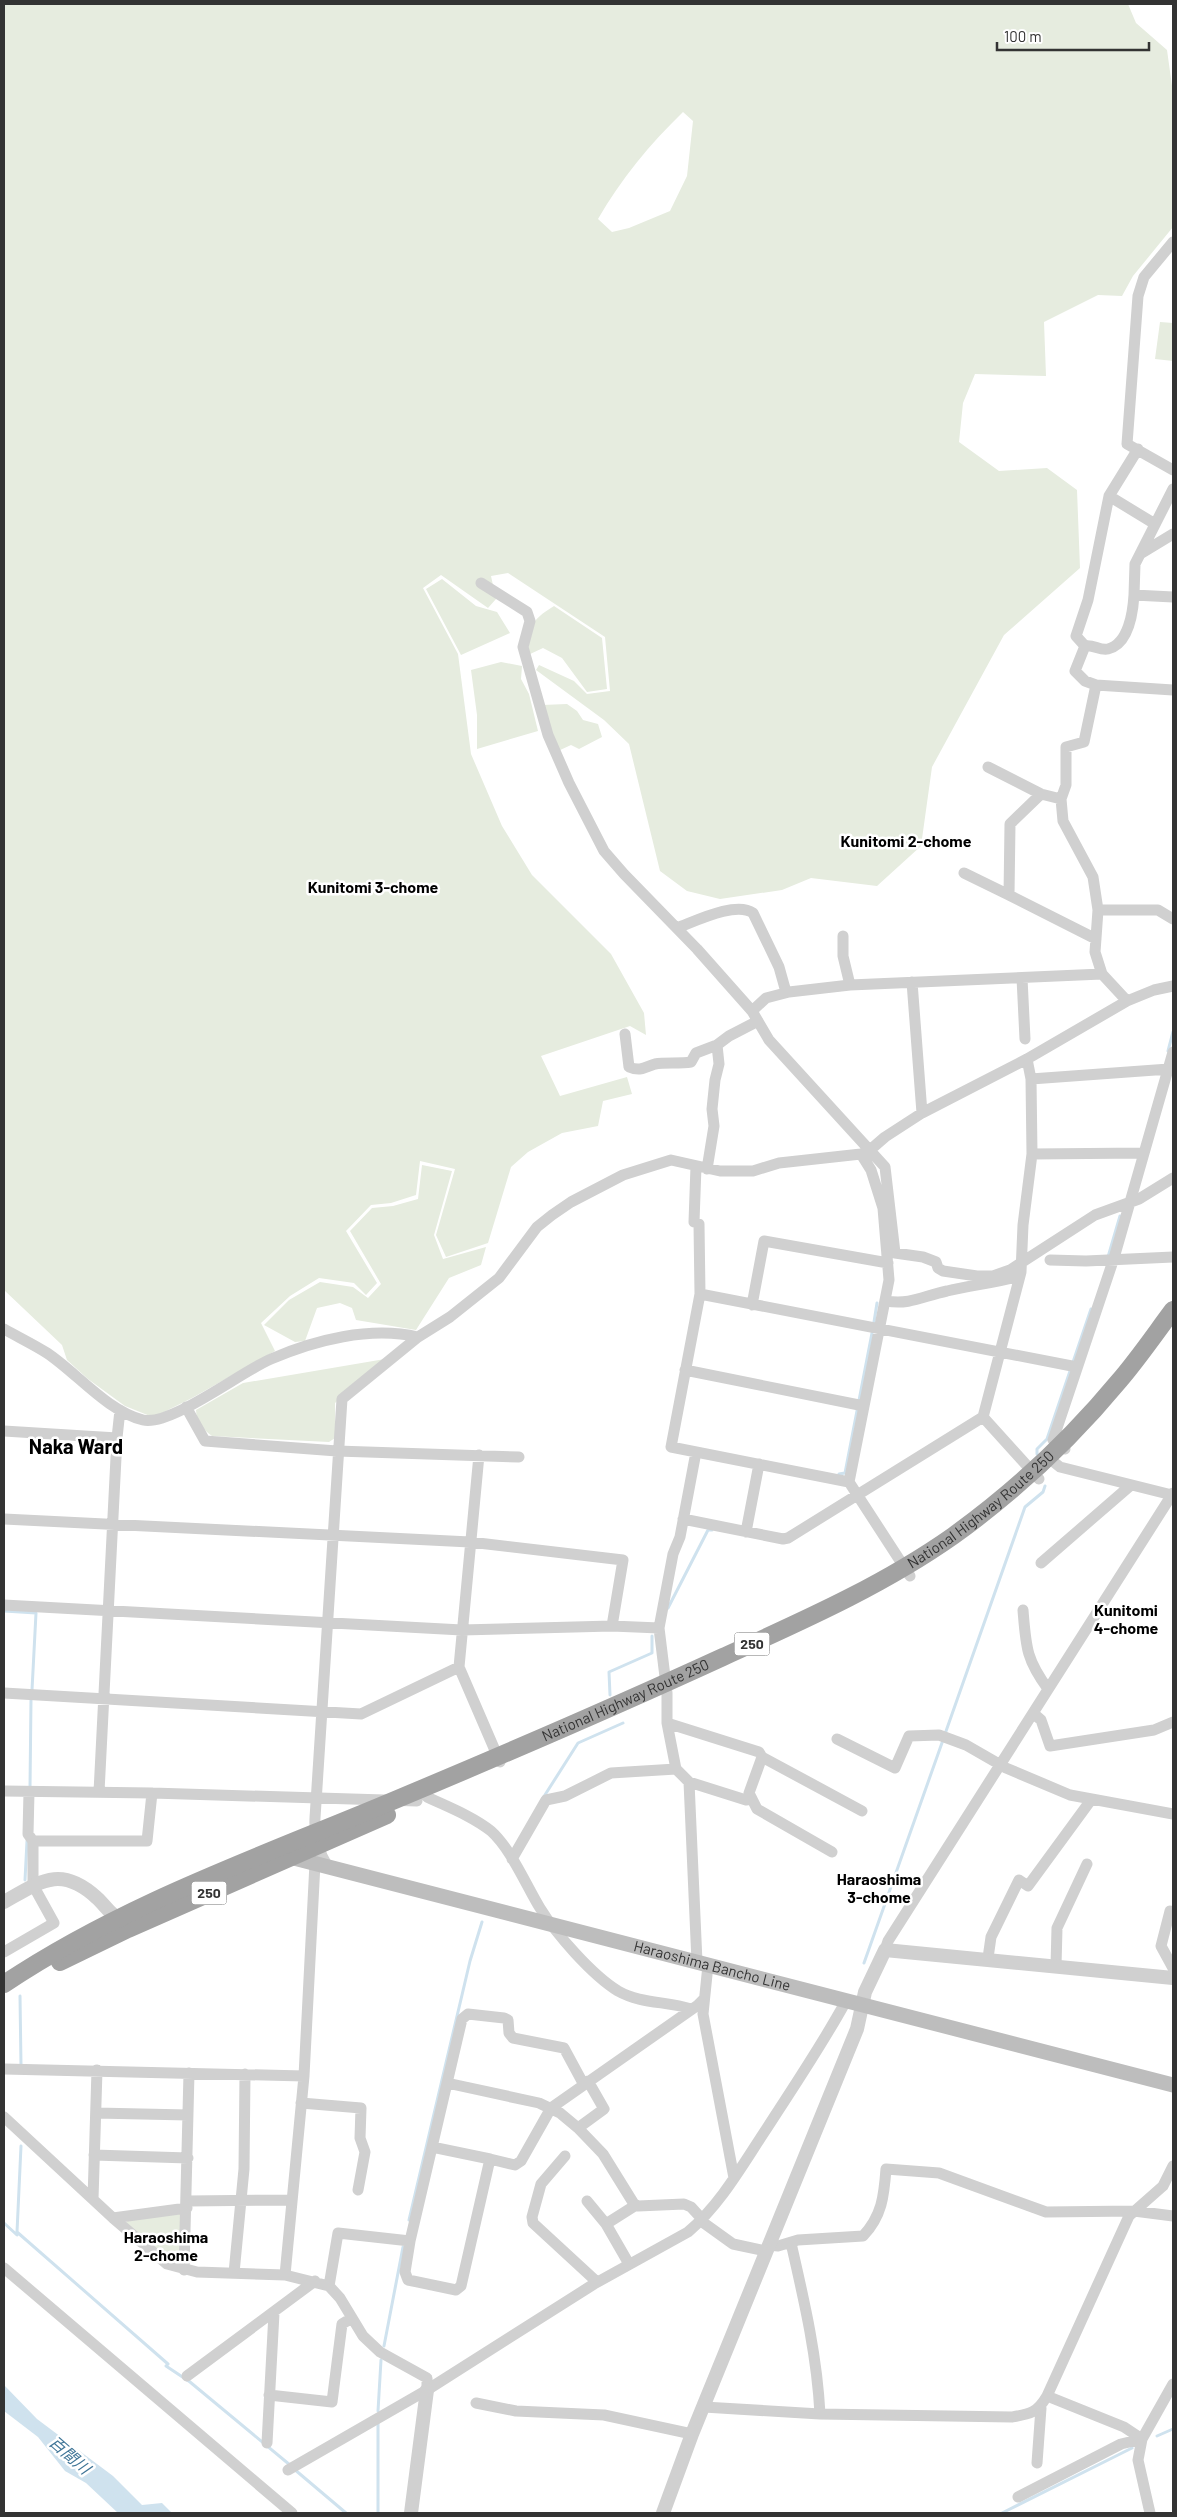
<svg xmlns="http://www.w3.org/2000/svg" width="1177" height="2517" font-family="Barlow,'Noto Sans JP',sans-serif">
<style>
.green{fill:#e6ecdf;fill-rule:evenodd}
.water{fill:#cfe2ee}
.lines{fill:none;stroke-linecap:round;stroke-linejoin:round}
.stream{stroke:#cfe2ee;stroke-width:3}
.minor{stroke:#d0d0d0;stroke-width:11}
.tertiary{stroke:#d0d0d0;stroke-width:14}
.secondary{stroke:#bdbdbd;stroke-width:15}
.trunk{stroke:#a2a2a2;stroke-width:18}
.labels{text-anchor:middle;stroke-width:5;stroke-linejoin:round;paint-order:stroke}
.shield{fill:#fff;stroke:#707070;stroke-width:1}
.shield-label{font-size:14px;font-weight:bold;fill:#333}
.street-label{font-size:15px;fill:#333;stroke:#fff}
.neighbourhood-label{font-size:16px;font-weight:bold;fill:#000;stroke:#fff}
.water-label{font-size:16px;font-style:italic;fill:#3f7597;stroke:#fff}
.district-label{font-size:20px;font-weight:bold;fill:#000;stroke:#fff}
</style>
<rect width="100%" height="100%" fill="#fff"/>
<!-- green -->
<path class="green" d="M4,4H1128L1136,23L1167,50L1173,93V227L1133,276L1122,296L1098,295L1044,322L1046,376L975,374L963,403L959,442L999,471L1047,468L1077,490L1080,568L1004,635L932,767L921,846L877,886L811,878L782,890L720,899L687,891L660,871L629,744L604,720L536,670L539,665L574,681L587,694L610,691L605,637L508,573L491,576L496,599L488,608L441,575L423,588L458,654L471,754L502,826L532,875L611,954L644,1013L646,1035L630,1026L541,1056L560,1096L627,1077L632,1094L603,1101L598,1126L562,1133L528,1152L511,1167L488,1243L446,1257L436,1235L455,1169L420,1161L416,1195L391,1203L371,1205L346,1231L377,1283L366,1295L354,1283L319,1278L290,1296L261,1323L275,1351L192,1398L158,1415L150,1416L125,1406L88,1379L67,1360L62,1345L4,1290ZM683,112L693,121L687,176L670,211L629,228L612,232L598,219C621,179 650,144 683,112Z
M1160,322L1173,323V361L1155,359Z
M442,579L476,606L497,612L510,633L461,655L426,589Z
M554,606L602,638L607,689L587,692L562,658L543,648L528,655C529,626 530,621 554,606Z
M501,662L522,666L521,679L529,694L538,731L477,749V715L471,670Z
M567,704L577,711L583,720L598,724L602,737L579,749L571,745L558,751L542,705Z
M422,1165L452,1171L434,1235L443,1259L486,1247L481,1265L449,1278L416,1330L356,1320L352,1308L340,1303L317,1308L305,1341L295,1342L264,1325L289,1300L320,1282L353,1287L368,1298L381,1284L350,1231L372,1208L393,1206L418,1199Z
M385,1359L335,1403V1438L329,1442L212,1436C204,1431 196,1420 196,1410L243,1383Z
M178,2212L183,2215L181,2266L170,2261L126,2223L129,2219Z"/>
<!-- water -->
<path class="water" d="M4,2385L37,2419L113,2476L142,2505L162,2503L172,2513H118L86,2483L65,2471L38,2437L4,2411Z"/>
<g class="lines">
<!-- stream -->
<path class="stream" d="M1168,1051L1173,1032
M1108,1257L1120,1216
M874,1322L877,1303
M1037,1454V1449L1047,1439L1091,1309
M839,1474L845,1473L872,1333
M668,1608L708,1530H712
M4,1611L36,1613L32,1690
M610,1695L609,1672L652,1653V1636
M945,1734L1025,1507L1043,1492L1045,1486
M30,1788L31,1699
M543,1798L578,1743L623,1723
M25,1880L27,1841
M864,1963L943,1740
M20,1996L21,2065
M21,2146L17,2232L168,2364L166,2366L190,2382L290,2465
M409,2220L470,1961L482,1922
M4,2223L17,2235
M384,2346L403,2247
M378,2411L381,2360
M1157,2436L1173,2429
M294,2469L346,2513
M378,2513V2422
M1002,2513L1132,2448"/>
<!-- minor -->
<path class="minor" d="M1173,242L1144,277L1138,296L1127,444L1173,470
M1173,489L1135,564L1134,595L1173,597
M1109,496L1155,524
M1140,554L1173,534
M481,583L527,612L530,621L523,647L548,735L569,783L604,851L624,874L697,949L752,1011L769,1040L885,1167L895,1253L923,1257L936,1262L938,1268L943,1271L977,1276H993L1010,1270L1095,1215L1139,1199L1173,1178
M1085,646C1093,644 1100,651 1108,649C1129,644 1133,611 1134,595
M1096,685L1085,681L1075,671L1085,646L1076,636L1088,600L1109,496L1138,449
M988,767L1041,794L1061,799
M1041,794L1010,824L1009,895L1096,939
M964,873L1009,895
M1098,910H1158L1173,919
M677,928C696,921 736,901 753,913L779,967L786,992
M843,936V956L850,985
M1022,978L1025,1039
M912,982L922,1113
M1127,1001L1102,974L1095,952L1098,910L1093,877L1063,821L1061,799L1066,785V747L1084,742L1096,685L1173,690
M752,1011L766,998L789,992L850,985L1102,974
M625,1034L629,1067C641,1072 645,1067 655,1064C665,1062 680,1064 691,1062L696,1053L717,1045
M1031,1079L1169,1069
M861,1154L871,1170L883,1208L889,1280L849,1482L910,1576
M1032,1154L1144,1153
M696,1166L694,1222L699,1224L700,1294L671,1447L849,1482
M707,1169L714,1126L712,1109L715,1080L719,1064L717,1045L729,1036L758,1021
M1050,1260L1086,1261L1173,1257
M700,1294L1077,1367
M886,1301C911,1305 923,1296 947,1291C972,1285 995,1283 1020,1276
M752,1305L764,1241L888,1263
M4,1329C18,1337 33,1344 47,1353C77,1373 107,1411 143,1420C170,1427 242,1371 271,1359C315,1340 370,1326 418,1337
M685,1370L864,1406
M186,1407L205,1441L337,1451L519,1457
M983,1417L1039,1479
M4,1431L117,1438
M1065,1449L1053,1440L1114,1258L1173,1052
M696,1452L680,1537L673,1554L659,1628L667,1693V1723L759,1752L762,1757L862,1811
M479,1455L459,1667L500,1762
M1055,1463L1060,1467L1172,1495
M4,1519L470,1542L623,1560L612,1626
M683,1519L783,1539L788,1538L983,1417L1021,1272L1023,1225L1032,1154L1031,1079L1027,1059
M746,1532L759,1464
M1041,1563L1131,1485
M4,1605L462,1630L612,1626L659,1628
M1023,1610C1026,1647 1026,1659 1048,1689
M4,1693L361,1714L459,1667
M1033,1713L1041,1720L1050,1746L1154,1730L1173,1722
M667,1723L676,1769L689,1782L746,1800L752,1799
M837,1739L895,1768L909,1736L939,1735L966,1745L1006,1768L1070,1795L1173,1814
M762,1757L749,1793L757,1809L832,1852
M689,1782L697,1962
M4,1791L152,1793L417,1801
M29,1792L28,1834L33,1841
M99,1792L117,1438L120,1410
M427,1797C448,1807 472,1816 491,1831C511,1849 526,1885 540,1908C556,1934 592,1975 618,1991C641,2004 667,2001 691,2009
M512,1859L546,1800L565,1796L611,1773L676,1769
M328,1867C318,1851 314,1836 315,1818L342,1399L418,1337L450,1317L499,1278L537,1227L552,1215L571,1202L623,1175L671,1160L720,1171H753L779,1163L861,1154L870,1150L885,1137L922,1113L1027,1059L1127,1001L1154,990L1173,986
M1173,1912L1170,1911L1161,1946L1173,1968
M885,1950L888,1941L1173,1493
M4,1952L54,1923L33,1885V1841H147L152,1793
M988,1958L991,1937L1019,1880L1028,1886L1091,1800
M708,1965L703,2014L734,2178
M1056,1966L1057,1928L1087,1864
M4,2069L304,2076
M447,2083L539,2103L560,2113L578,2128L604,2109L588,2081
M584,2085L564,2048L513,2038L509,2033L508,2020L504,2018L468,2014L462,2019L410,2241L405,2272L408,2280L456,2290L461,2286L490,2159L515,2165L521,2161L551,2108L698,2005L704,1999
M301,2103L361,2108L360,2138L365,2152L358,2190
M96,2113L188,2115
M4,2117L113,2218L167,2264L197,2272L285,2275L329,2286L340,2298L363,2336L380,2352L427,2378V2390
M578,2128L603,2154L634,2204L638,2206L684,2204L691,2207L702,2219
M432,2147L490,2159
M94,2155L188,2158
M565,2156L541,2184L532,2217L533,2223L597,2282
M93,2199L97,2070
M188,2201L292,2200
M587,2201L606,2224L629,2264
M113,2218L187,2208
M701,2221L733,2244L766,2251
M606,2224L636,2205
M791,2243C804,2300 817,2355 820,2414
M768,2245L778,2246L798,2240L863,2236C882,2216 884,2196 886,2169L939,2173L1046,2212L1134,2211L1173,2216
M4,2268L292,2513
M184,2270L189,2073
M234,2273L244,2169L245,2074
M285,2275L304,2076L315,1863
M329,2286L338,2233L410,2241
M187,2376L315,2281
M269,2395L332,2402L342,2324L352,2318
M1047,2396L1124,2427L1142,2439
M476,2403L516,2411L604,2415L692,2434
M704,2407L820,2414L1012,2417C1030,2414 1037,2413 1047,2396L1129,2216L1163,2186L1173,2166
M267,2443L274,2313
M1037,2463L1041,2408
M288,2470L427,2390L594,2284L688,2232C721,2204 743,2164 767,2128C794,2086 822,2045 846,2001
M1018,2497L1121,2444L1142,2439
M1150,2513L1138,2460L1142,2439L1173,2384"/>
<!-- tertiary -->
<path class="tertiary" d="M4,1902C41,1881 61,1865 97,1898C105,1905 110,1915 120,1919
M411,2513L427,2390
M663,2513L692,2434L857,2029L865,1992L885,1950L1173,1978"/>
<!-- secondary -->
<path class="secondary" id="s1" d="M286,1856L1173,2085"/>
<!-- trunk -->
<g class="trunk">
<path d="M60,1962L128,1929L387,1815"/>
<path id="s2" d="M4,1984C125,1903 262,1856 395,1800C505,1754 614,1707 723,1657C802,1621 882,1586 953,1536C1014,1492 1071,1439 1119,1381C1138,1359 1155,1334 1173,1310"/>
</g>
</g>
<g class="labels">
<!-- shield labels -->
<g class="shield">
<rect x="734.5" y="1632.5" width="35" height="23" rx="4"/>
<rect x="191.5" y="1881.5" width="35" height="23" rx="4"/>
</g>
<g class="shield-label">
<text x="752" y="1649">250</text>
<text x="209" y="1898">250</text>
</g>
<!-- street labels -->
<g class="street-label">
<text dy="5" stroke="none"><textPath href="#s2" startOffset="1089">National Highway Route 250</textPath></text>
<text dy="5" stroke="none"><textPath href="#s2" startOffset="684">National Highway Route 250</textPath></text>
<text dy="5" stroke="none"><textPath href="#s1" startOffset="440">Haraoshima Bancho Line</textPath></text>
</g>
<!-- neighbourhood labels -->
<g class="neighbourhood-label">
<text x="906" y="847">Kunitomi 2-chome</text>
<text x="373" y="893">Kunitomi 3-chome</text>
<text x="1126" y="1616">Kunitomi<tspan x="1126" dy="18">4-chome</tspan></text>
<text x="879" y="1885">Haraoshima<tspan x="879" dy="18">3-chome</tspan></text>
<text x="166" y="2243">Haraoshima<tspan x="166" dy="18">2-chome</tspan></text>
</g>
<!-- water labels -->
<g class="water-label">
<text transform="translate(70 2455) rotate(41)" y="6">百間川</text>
</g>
<!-- district labels -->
<g class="district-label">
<text x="76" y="1454">Naka Ward</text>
</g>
</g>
<!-- border -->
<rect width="1177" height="2517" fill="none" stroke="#333333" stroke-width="10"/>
<!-- scale -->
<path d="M997 42v8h152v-8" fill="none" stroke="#333333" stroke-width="2.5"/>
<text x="1004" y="42" font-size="15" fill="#333333" stroke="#ffffff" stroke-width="4" paint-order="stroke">100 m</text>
</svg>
